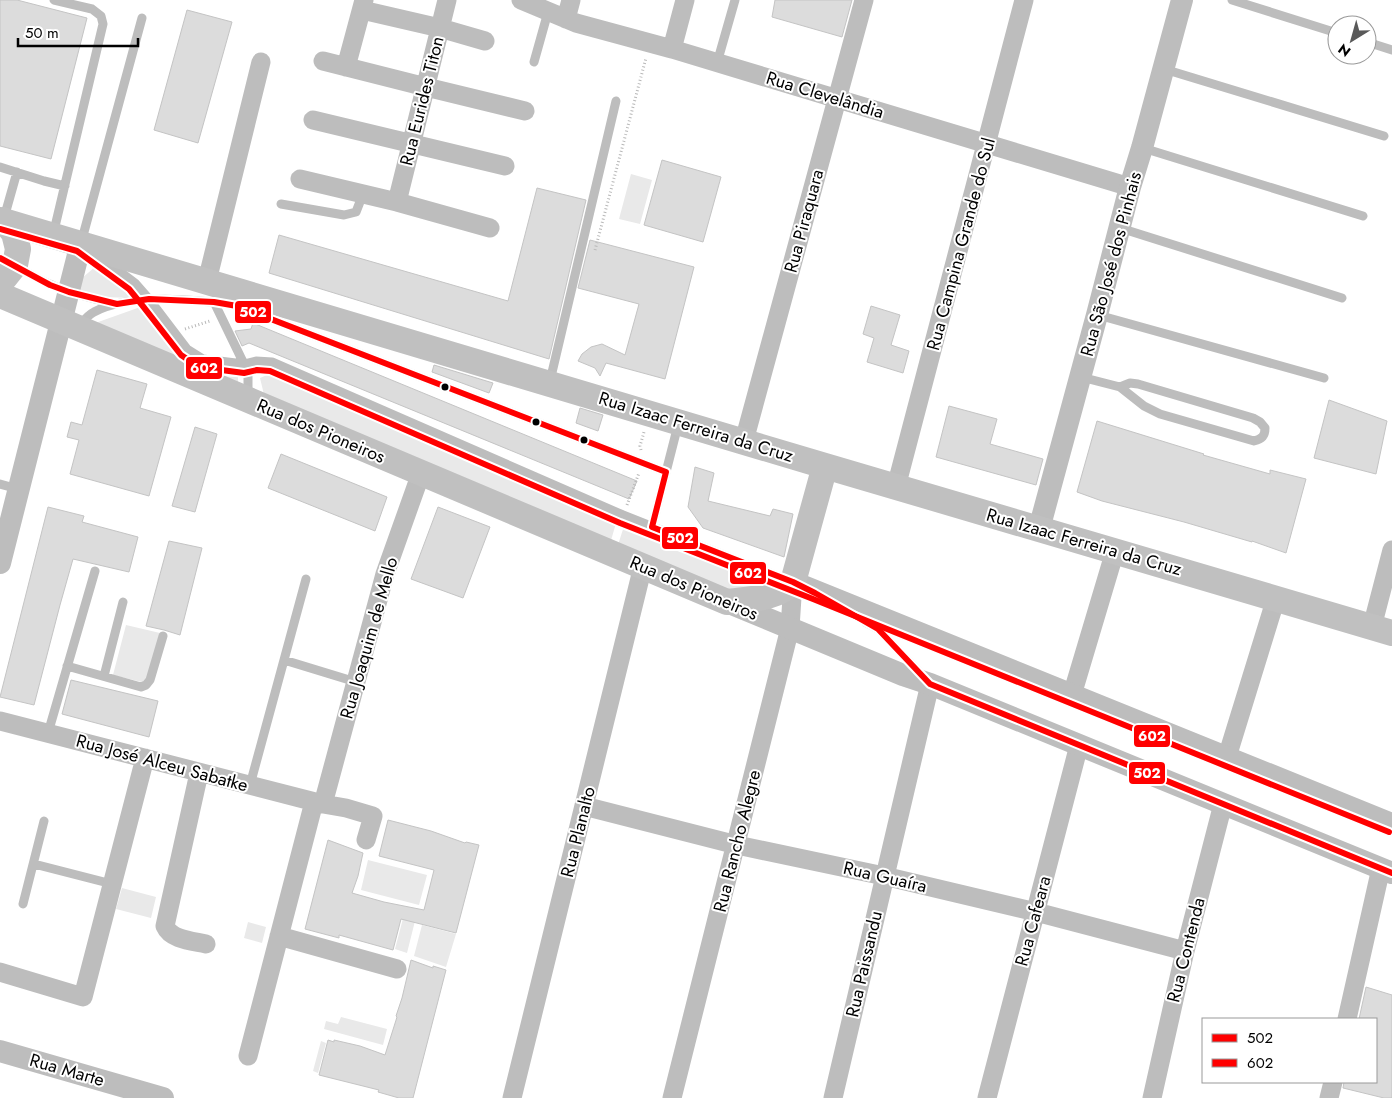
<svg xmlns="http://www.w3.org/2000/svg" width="1392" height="1098" font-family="Jost,sans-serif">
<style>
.green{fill:#e9e9e9}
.building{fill:#dcdcdc;stroke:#c4c4c4}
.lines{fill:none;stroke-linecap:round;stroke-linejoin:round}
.path{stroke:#b8b8b8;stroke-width:3;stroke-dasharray:1 2.5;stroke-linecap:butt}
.service{stroke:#bdbdbd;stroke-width:9}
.minor{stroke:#bdbdbd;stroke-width:19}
.tertiary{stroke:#bdbdbd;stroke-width:22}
.secondary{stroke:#c0c0c0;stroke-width:26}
.bus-1-casing{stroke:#fff;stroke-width:10}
.bus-2-casing{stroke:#fff;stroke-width:10}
.bus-1{stroke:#f00;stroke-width:6}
.bus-2{stroke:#f00;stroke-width:6}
.bus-dot{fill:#000;stroke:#fff;stroke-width:2}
.labels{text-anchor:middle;stroke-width:4;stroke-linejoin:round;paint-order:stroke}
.street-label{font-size:18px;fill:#000;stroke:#fff}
.line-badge{stroke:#fff;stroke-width:2}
.badge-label{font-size:14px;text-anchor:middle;font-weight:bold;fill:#fff}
</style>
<rect width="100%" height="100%" fill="#fff"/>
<!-- green -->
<path class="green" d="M631,174L652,180L640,224L619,219Z
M95,267L109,268L130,284L143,298L94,297L75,292L82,278Z
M146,305L163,332L185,360L216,376L238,377V389L87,326Z
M267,375H276L548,487L559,498L584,510L616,523L608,551L267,407L260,378Z
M627,517L789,581L726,600L615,554Z
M126,625L160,633L146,683L113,675Z
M368,860L427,875L419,905L361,890Z
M122,888L156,897L151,918L116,909Z
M406,907L418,909L407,953L395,949Z
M248,922L266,927L262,943L244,938Z
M422,925L456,934L446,967L414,956Z
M341,1017L387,1029L383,1045L324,1029L326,1021L338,1024Z
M321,1041L326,1043L318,1073L313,1071Z"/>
<!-- building -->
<path class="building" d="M0,0H17L87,18L51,159L0,146Z
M775,0H852L842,37L772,17Z
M187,10L232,22L198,143L154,130Z
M662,160L721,177L703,242L644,225Z
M537,188L586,200L549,359L269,273L279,235L508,301Z
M590,240L694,267L665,379L606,363L600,376L595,368L578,361L582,354L591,347L602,344L625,355L639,304L578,288Z
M871,306L900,315L891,345L909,351L903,373L867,362L874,338L863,334Z
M253,323L637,481L629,499L249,343L242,346L235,331L251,329Z
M434,365L493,383L489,393L432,372Z
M97,370L147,384L140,408L171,417L149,496L70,474L79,440L67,437L71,422L82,425Z
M1329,400L1387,421L1376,474L1314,458Z
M949,406L997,419L990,444L1043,459L1036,485L936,457Z
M580,408L603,415L598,431L576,423Z
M1097,421L1204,454L1203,455L1270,474V470L1306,479L1286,553L1252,541V542L1184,522L1102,501L1077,492Z
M195,427L217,434L195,512L172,506Z
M281,454L387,497L375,531L268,488Z
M695,467L714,473L708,501L770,516L773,509L793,514L784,557L703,528L688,507Z
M48,507L84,516L82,522L138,537L129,572L73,559L60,605L34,705L0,697Z
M438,507L490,527L463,598L411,579Z
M169,541L202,548L180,635L164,630L146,626Z
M71,680L158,701L149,737L62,714Z
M388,820L431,831L465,843L466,842L479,845L456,933L401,919L393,950L339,935V938L305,929L328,840L363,853L358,876L352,893L384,902L424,910L434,870L379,856Z
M411,960L433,968V966L446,970L413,1098H399L378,1092L379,1090L319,1075L328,1040L334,1042V1040L360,1046L385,1055L397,1017L396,1016L402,998Z
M1366,987L1392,995V1098H1384L1343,1088L1344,1082H1376V1019H1359Z"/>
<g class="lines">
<!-- path -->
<path class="path" d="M595,250L646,58
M185,329L210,321
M641,450L640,446L644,432
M627,505L639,473"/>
<!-- service -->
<path class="service" d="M1232,0L1337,33
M1367,42L1392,50
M534,62L548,12
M717,63L735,0
M1164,69L1384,136
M1143,148L1363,216
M0,167L44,181L65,186
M281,204L344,215L356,212L363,194
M4,218L17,172
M1120,228L1342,298
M53,235L103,24L101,16L92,9L54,0
M81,243L142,18
M0,258C18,266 34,278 52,285C72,294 94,299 115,304
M106,261L135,283L149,299L187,349L203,359L244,364L256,361L272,362L623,515L790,581
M214,302L244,364L248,377V397
M1098,315L1324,378
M80,325C84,320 88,315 94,312C129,293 199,299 237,306L666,472
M1081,377L1120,387L1144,406L1160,414L1254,441C1262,439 1265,436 1265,428L1260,422L1253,418L1138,384L1130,383L1120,387
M550,381L616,101
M0,484L18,489
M652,527L678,425
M865,622L878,629L921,674
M284,660L356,682
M67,666L141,687L146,685L150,680L163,636
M104,676L123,602
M48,733L95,571
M250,785L306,579
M34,864L112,884
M23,904L44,821"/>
<!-- minor -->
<path class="minor" d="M521,0L576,23L672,49L1130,187
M362,10L440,28L485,41
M566,19L571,0
M672,49L685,0
M323,61L426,87L525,111
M346,67L364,0
M313,120L505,166
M300,179L397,202L490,228
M397,202L447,0
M207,281L261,62
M744,441L864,0
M896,487L1024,0
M1372,627L1392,550
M1072,695L1115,551
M0,721L323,804L346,808L373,816L366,840
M1227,757L1276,598
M199,773L165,926C171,940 193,941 206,944
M323,804L385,574L421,473
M584,806L737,845L884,876L1036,912L1185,951
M279,936L397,969
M0,972L83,997L145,758
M1347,1019L1381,868
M248,1056L314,802
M512,1098L643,566
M672,1098L790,628L793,582
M833,1098L930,684
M987,1098L1079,745
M1152,1098L1185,951L1223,804
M1329,1098L1333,1082"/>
<!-- tertiary -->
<path class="tertiary" d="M1039,529L1097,315L1130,187L1142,148L1182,0
M0,563L81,243
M793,582L1392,824
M727,602L903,675L930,684L1392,873
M0,1051L163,1098"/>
<!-- secondary -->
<path class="secondary" d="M0,220L825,466L1392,633
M0,281L3,280L15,265L18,249L14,233L3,220
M0,295L727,602C750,599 776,599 793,582L825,466"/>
<defs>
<path id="bus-1" d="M0,258L50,285L69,292L117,304L149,299L214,302L237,306L666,472L652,527L793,582L815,593L878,629L930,684L1392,873"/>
<path id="bus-2" d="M0,229L77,251L129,289L142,305L181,355L199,367L244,373L257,370L270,371L620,523L813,599L1389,832"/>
</defs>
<!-- bus-1 casing -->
<use href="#bus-1" class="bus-1-casing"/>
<!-- bus-2 casing -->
<use href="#bus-2" class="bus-2-casing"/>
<!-- bus-1 -->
<use href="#bus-1" class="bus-1"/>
<!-- bus-2 -->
<use href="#bus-2" class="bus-2"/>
</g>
<!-- markers -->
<g class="bus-dot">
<circle cx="445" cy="387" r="4.5"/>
<circle cx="536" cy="422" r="4.5"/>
<circle cx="584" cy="440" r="4.5"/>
</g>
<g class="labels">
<!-- street labels -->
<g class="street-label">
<text transform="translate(825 95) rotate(17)" y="6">Rua Clevelândia</text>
<text transform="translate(422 101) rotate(-76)" y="6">Rua Eurides Titon</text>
<text transform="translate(804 221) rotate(-75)" y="6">Rua Piraquara</text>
<text transform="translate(961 244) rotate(-75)" y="6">Rua Campina Grande do Sul</text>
<text transform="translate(1111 264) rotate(-75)" y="6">Rua São José dos Pinhais</text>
<text transform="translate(696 427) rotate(17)" y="6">Rua Izaac Ferreira da Cruz</text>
<text transform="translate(321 431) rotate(23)" y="6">Rua dos Pioneiros</text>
<text transform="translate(1084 542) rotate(16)" y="6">Rua Izaac Ferreira da Cruz</text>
<text transform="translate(694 588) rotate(23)" y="6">Rua dos Pioneiros</text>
<text transform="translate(369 638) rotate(-74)" y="6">Rua Joaquim de Mello</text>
<text transform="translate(162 763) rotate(15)" y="6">Rua José Alceu Sabatke</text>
<text transform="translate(578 832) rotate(-76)" y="6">Rua Planalto</text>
<text transform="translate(737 841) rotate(-76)" y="6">Rua Rancho Alegre</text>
<text transform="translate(885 877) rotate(13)" y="6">Rua Guaíra</text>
<text transform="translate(1033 921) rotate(-75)" y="6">Rua Cafeara</text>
<text transform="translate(1186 950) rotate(-76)" y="6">Rua Contenda</text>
<text transform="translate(864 964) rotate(-77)" y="6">Rua Paissandu</text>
<text transform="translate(67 1070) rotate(16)" y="6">Rua Marte</text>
</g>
</g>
<g class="line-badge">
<rect x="234" y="300" width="38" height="24" rx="5" fill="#f00"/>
<rect x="185" y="356" width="38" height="24" rx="5" fill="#f00"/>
<rect x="661" y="526" width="38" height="24" rx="5" fill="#f00"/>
<rect x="729" y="561" width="38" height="24" rx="5" fill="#f00"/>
<rect x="1133" y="724" width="38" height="24" rx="5" fill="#f00"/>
<rect x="1128" y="761" width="38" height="24" rx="5" fill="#f00"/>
</g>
<g class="badge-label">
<text x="253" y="317">502</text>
<text x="204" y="373">602</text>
<text x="680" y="543">502</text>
<text x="748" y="578">602</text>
<text x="1152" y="741">602</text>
<text x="1147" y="778">502</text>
</g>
<!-- legend -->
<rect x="1202" y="1018" width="175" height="65" fill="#ffffff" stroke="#999999"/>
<rect x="1212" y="1034" width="25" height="8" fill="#ff0000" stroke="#999999"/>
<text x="1247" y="1043" font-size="15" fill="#000000">502</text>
<rect x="1212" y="1059" width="25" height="8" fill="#ff0000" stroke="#999999"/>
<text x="1247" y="1068" font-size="15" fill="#000000">602</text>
<!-- north arrow -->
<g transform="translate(1352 40) rotate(217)"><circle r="24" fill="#ffffff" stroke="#999999"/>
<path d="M0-4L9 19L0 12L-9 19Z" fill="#595959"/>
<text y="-8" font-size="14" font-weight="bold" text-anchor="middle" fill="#000000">N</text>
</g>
<!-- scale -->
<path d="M18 38v8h120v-8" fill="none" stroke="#000000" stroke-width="2.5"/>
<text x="25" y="38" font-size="15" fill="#000000" stroke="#ffffff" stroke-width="4" paint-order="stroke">50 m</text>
</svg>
